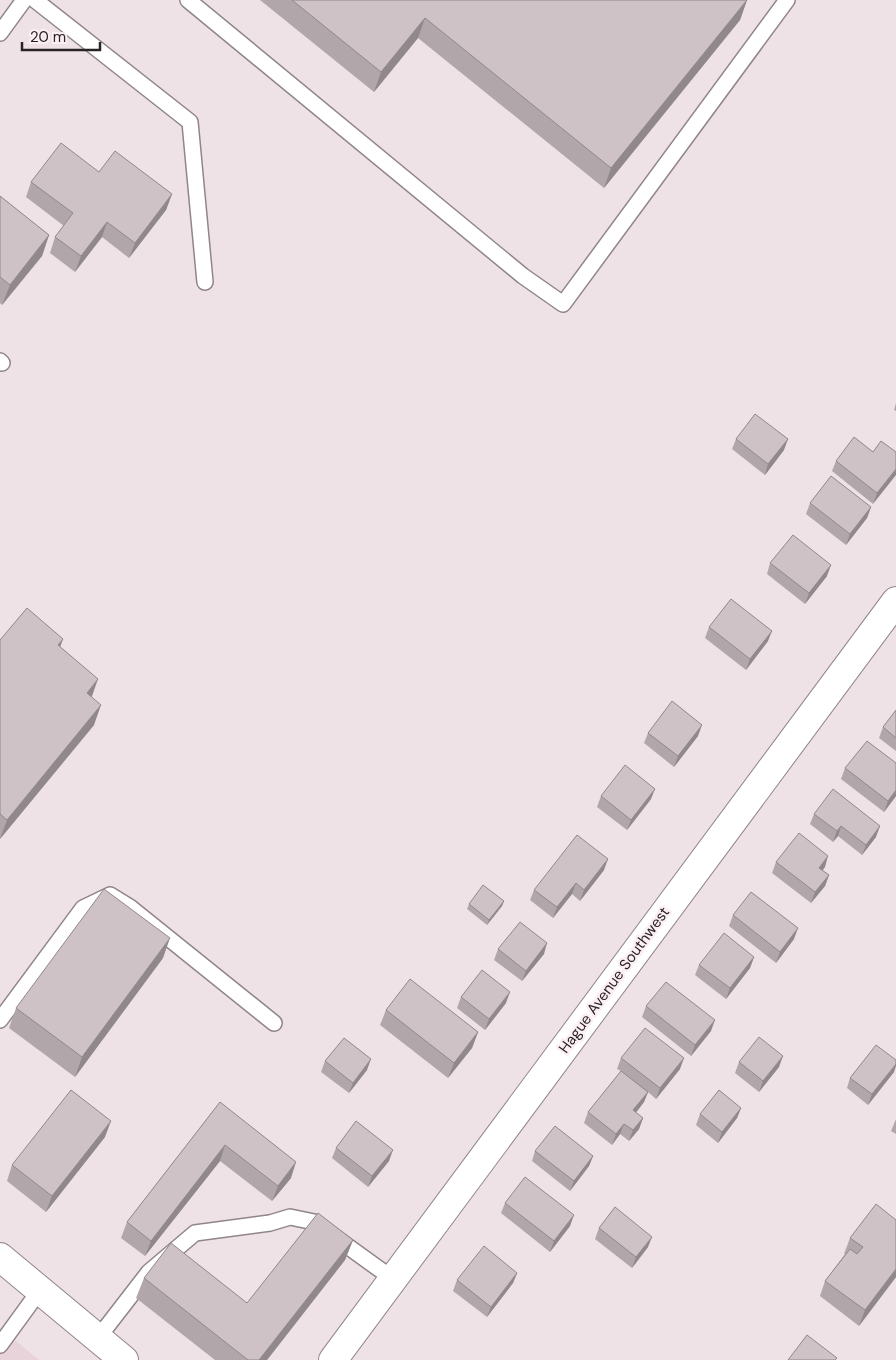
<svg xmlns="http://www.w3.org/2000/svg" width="896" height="1360" font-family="'DM Sans',sans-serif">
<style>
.built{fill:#e7d3d9}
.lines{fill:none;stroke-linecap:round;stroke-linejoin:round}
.service-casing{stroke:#908588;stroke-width:18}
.minor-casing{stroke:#908588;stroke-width:30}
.service{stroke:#fff;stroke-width:15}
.minor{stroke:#fff;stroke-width:28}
.wall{fill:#b1a7aa}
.shaded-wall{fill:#90888b}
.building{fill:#cec2c6;stroke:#90888b}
.labels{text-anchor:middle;stroke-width:5;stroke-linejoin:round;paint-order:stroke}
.street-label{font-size:15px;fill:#282325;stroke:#fceff3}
</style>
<rect width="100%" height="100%" fill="#eee2e6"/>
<!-- built -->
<path class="built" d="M0,1328L39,1360H0Z"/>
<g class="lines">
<defs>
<path id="service" d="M35,0L190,122L205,282
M188,0L523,276L563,304L787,0
M0,33L24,0
M0,361L2,363
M0,1020L83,908L110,895L131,908L274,1023
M98,1338L149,1272L195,1233L270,1223L290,1217L314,1222L393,1279
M0,1345L40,1290"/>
<path id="minor" d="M0,1257L124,1360
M333,1360L896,601"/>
</defs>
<!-- service casing -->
<use href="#service" class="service-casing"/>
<!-- minor casing -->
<use href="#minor" class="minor-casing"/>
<!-- service -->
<use href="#service" class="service"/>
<!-- minor -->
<use href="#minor" class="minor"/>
</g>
<!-- wall -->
<path class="wall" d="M260,0H747L740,20L604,188L418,38L374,92Z
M99,172L172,194L166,210L129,258L102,237L75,272L50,253L55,237L64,226L26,197L31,182Z
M0,196L49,235L42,256L2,305L0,303Z
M896,403V411L894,410Z
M736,439L784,450L765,475L732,449Z
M873,452H896L873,504L832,471L836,461Z
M810,503L871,507L867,518L846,545L806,514Z
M770,563L827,576L805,604L767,574Z
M709,627L768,641L746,670L705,638Z
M0,640L60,647L92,697L94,725L0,839Z
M896,710V751L879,738L883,727Z
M648,733L698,736L674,767L644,743Z
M845,768L896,796L884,812L841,779Z
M601,796L651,799L627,830L597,807Z
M814,814L876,837L862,855L838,836L833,842L810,824Z
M776,862L825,867L822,870L829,875L825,886L811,903L772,873Z
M604,870L580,901L572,894L553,918L530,900L534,890Z
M504,901L502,906L487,925L467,909L469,904Z
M733,915L794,939L776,963L729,926Z
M498,949L544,954L522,981L494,960Z
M754,957L750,968L726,999L695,975L699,965Z
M163,958L75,1077L9,1028L16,1008Z
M461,997L506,1003L485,1030L457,1008Z
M646,1006L711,1031L691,1056L642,1017Z
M386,1010L478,1032L472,1048L448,1078L380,1025Z
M621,1058L680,1069L656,1099L648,1092L644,1102L636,1113L643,1118L639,1129L629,1141L620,1134L612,1145L584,1123L588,1112L621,1071L617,1069Z
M325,1061L367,1070L349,1093L321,1072Z
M739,1062L779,1067L759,1092L735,1073Z
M894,1072L868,1105L847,1088L850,1078Z
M220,1102L291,1178L272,1201L220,1161L145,1256L121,1238L127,1222Z
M741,1108L737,1118L718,1143L696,1125L700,1114Z
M896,1119V1134L891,1131Z
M105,1137L46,1212L7,1181L12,1165Z
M336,1148L389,1161L368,1187L332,1158Z
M535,1151L593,1156L589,1166L570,1191L532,1161Z
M505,1203L570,1226L550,1252L501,1213Z
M896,1220V1277L859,1326L820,1296L825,1281L845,1254H844L850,1238Z
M599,1228L648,1247L632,1268L595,1239Z
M353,1240L345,1260L267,1360H215L136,1298L144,1278L247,1303Z
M517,1273L513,1283L487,1317L453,1291L457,1280Z"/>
<!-- shaded-wall -->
<path class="shaded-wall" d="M747,0L740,20L604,188L611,168Z
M425,18L418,38L374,92L381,72Z
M172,194L166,210L129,258L135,243Z
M107,222L102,237L75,272L81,256Z
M49,235L42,256L2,305L10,285Z
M788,439L784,450L765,475L768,464Z
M896,469V475L873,504L877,493Z
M871,507L867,518L846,545L850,534Z
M831,565L827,576L805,604L809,593Z
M772,631L768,641L746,670L750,659Z
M63,639L56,659L58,645Z
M98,679L91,699L87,693Z
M101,705L94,725L0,839L7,820Z
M702,725L698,736L674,767L678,756Z
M655,789L651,799L627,830L631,820Z
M896,790V796L884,812L888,801Z
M841,826L838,836L833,842L837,831Z
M880,826L876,837L862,855L866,845Z
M828,856L825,867L816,879L819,868Z
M608,859L604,870L580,901L584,890Z
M829,875L825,886L811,903L815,892Z
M576,883L572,894L553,918L557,907Z
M504,901L502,906L487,925L489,920Z
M798,928L794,939L776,963L780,952Z
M170,938L163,958L75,1077L82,1057Z
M547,943L544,954L522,981L526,971Z
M754,957L750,968L726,999L730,988Z
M510,992L506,1003L485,1030L489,1019Z
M715,1020L711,1031L691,1056L695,1045Z
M478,1032L472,1048L448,1078L454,1063Z
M783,1056L779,1067L759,1092L763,1081Z
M684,1058L680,1069L656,1099L660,1088Z
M371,1059L367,1070L349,1093L353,1083Z
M896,1064V1066L894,1072L868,1105L872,1094Z
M648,1092L644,1102L629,1121L633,1110Z
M741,1108L737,1118L718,1143L722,1132Z
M643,1118L639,1129L629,1141L633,1130Z
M111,1121L105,1137L46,1212L52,1196Z
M624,1124L620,1134L612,1145L616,1134Z
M225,1145L220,1161L145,1256L151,1241Z
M393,1150L389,1161L368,1187L372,1176Z
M593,1156L589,1166L570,1191L574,1181Z
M296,1162L291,1178L272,1201L278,1186Z
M574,1215L570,1226L550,1252L554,1241Z
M652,1237L648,1247L632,1268L636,1257Z
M353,1240L345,1260L267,1360H259Z
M896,1269V1277L859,1326L865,1310Z
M517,1273L513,1283L487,1317L491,1307Z"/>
<!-- building -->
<path class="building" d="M292,0H747L611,168L425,18L381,72Z
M61,143L99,172L115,151L172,194L135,243L107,222L81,256L55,237L73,213L31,182Z
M0,196L49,235L10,285L0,277Z
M755,414L788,439L768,464L736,439Z
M854,437L873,452L881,441L896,452V469L877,493L836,461Z
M831,476L871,507L850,534L810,503Z
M793,535L831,565L809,593L770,563Z
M731,599L772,631L750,659L709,627Z
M27,608L63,639L58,645L98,679L87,693L101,705L7,820L0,814V640Z
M672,701L702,725L678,756L648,733Z
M896,710V738L883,727Z
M867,741L896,763V790L888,801L845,768Z
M625,765L655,789L631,820L601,796Z
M833,789L880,826L866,845L841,826L837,831L814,814Z
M799,833L828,856L819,868L829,875L815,892L776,862Z
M577,835L608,859L584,890L576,883L557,907L534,890Z
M483,885L504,901L489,920L469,904Z
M104,889L170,938L82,1057L16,1008Z
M751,892L798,928L780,952L733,915Z
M520,922L547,943L526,971L498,949Z
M724,933L754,957L730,988L699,965Z
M482,970L510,992L489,1019L461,997Z
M410,979L478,1032L454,1063L386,1010Z
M666,982L715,1020L695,1045L646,1006Z
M645,1028L684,1058L660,1088L621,1058Z
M759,1037L783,1056L763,1081L739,1062Z
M344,1038L371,1059L353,1083L325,1061Z
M876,1045L896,1060V1064L872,1094L850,1078Z
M621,1071L648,1092L633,1110L643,1118L633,1130L624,1124L616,1134L588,1112Z
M71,1090L111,1121L52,1196L12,1165Z
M719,1090L741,1108L722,1132L700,1114Z
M220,1102L296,1162L278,1186L225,1145L151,1241L127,1222Z
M356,1121L393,1150L372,1176L336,1148Z
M555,1126L593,1156L574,1181L535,1151Z
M525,1177L574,1215L554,1241L505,1203Z
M876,1204L896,1220V1269L865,1310L825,1281L850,1249L857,1254L863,1247L850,1238Z
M615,1207L652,1237L636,1257L599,1228Z
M318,1213L353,1240L259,1360H248L144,1278L171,1243L247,1303Z
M484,1246L517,1273L491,1307L457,1280Z
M807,1335L837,1358L835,1360H788Z"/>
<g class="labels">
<!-- street labels -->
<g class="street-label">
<text transform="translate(614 980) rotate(-54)" y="5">Hague Avenue Southwest</text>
</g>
</g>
<!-- scale -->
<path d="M22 42v8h78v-8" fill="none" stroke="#282325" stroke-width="2.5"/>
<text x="30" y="42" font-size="15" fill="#282325" stroke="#fceff3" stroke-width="4" paint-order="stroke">20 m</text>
</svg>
